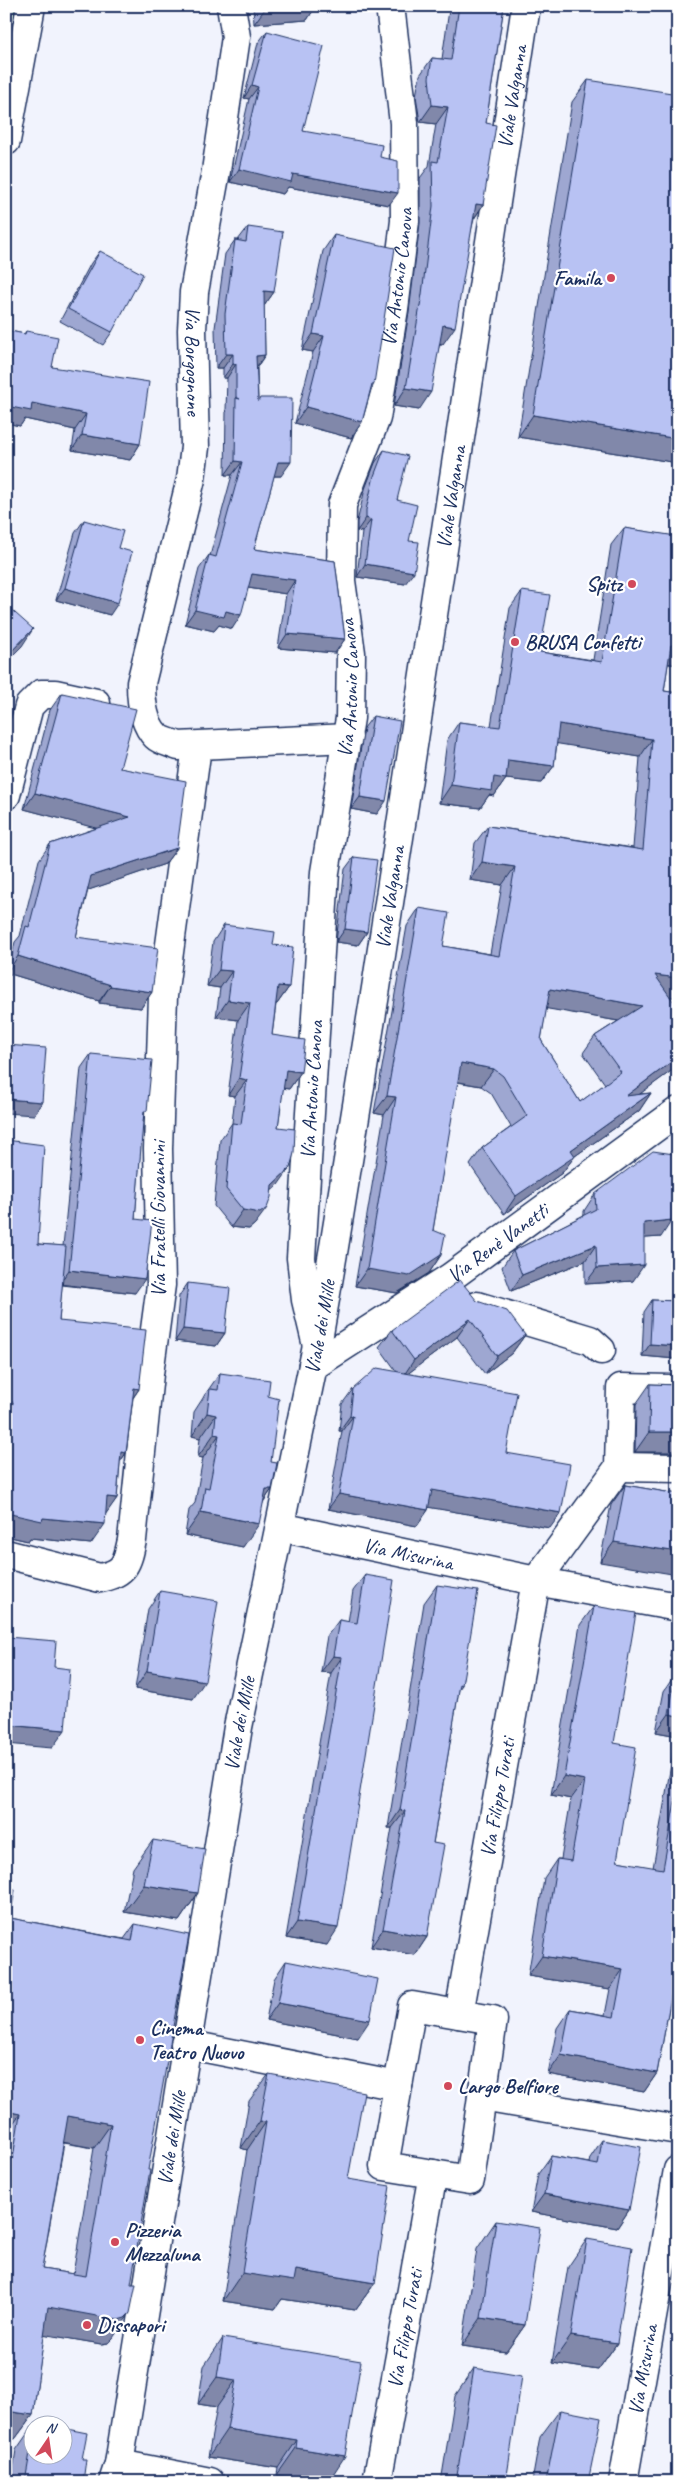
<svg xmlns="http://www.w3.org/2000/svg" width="684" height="2488" font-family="Caveat,sans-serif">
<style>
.park{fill:url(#park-dots);stroke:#5e8986}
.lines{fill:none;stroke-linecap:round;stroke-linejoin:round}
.street-casing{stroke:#1b2f5e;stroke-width:31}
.secondary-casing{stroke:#1b2f5e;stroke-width:31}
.street{stroke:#fff;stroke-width:28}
.secondary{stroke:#fff;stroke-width:28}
.wall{fill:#9ea7d1;stroke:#1b2f5e;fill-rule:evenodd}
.shaded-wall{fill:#8188aa;stroke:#1b2f5e}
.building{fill:#b8c2f3;stroke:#1b2f5e;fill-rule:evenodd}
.poi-dot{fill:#d1495b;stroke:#fff;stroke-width:2}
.labels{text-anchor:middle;stroke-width:4.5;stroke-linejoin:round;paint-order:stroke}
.street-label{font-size:21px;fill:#1b2f5e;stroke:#fff}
.poi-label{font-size:21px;font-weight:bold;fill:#1b2f5e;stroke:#fff;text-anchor:start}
</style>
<defs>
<pattern id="park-dots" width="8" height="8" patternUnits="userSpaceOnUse" patternTransform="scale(1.25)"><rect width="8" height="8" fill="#a0e3ae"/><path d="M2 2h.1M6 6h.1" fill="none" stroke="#89c398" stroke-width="1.8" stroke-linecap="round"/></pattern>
</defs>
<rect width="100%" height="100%" fill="#f1f3fd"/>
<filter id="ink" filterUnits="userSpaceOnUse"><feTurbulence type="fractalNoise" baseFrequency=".02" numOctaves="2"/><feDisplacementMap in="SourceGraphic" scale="10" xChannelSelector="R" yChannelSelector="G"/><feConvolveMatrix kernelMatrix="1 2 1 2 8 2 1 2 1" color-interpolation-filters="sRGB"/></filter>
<g filter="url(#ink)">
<!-- park -->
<path class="park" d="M6,6H20L6,74Z"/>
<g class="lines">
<defs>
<g id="street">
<path id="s1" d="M231,6L236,37L216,171L194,292L192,330L195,447L191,479L141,683C141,700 143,723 156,736C161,741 172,743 178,746L348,738"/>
<path d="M6,141L31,6"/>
<path d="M6,795L29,706L41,694H55L96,703"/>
<path d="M477,1306L590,1340L601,1350"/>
<path id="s2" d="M317,1346L306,1300L301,1258L325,872L350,718L351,653L341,581L342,505L376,418L394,309L405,221L404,123L390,6"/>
<path d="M619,1467L678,1468"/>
<path id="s3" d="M280,1527L536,1581L678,1607"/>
<path d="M6,1554L100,1578C125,1573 127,1564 132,1540L149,1374L161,1285L158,1149L163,996L197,747"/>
<path d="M412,2006L493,2020L470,2180L384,2166Z"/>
<path id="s4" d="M459,2014L536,1581L619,1467L621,1388L671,1389"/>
<path d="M185,2044L398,2086"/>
<path d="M482,2097L678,2130"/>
<path d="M119,2464L210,2482"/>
<path id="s5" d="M377,2482L433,2174"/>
<path id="s6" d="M623,2482L678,2170"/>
</g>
<g id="secondary">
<path id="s7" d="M313,1366L451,1277L678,1111"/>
<path id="s8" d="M113,2482L119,2464L238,1727L317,1346L334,1247L376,988L526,6"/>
</g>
</defs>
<!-- street casing -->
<use href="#street" class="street-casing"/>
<!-- secondary casing -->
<use href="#secondary" class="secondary-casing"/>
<!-- street -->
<use href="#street" class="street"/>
<!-- secondary -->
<use href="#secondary" class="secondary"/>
</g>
<!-- wall -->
<path class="wall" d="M253,6H316L307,20L254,24Z
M448,6H504L486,123L483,205L474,219L443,344H440L419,410L394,406L409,312L420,223V178L429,166L436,124L420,122L416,96L420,75L432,58L442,59L449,10L447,9Z
M267,31L303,131L380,157L389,205L288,187L283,194L230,182L249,99L244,98L258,43Z
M588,80L678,463L518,437L572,102Z
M248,227L274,292L264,306L265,355L257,367L258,401L281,476H274L254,549L335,561L345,639L335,653L278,648L286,594L248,588L232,629L219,625L214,631L185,624L199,569L209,555L210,556L232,475H225L226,412L227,411L226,410L227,378H223V368H216L215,328L225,254L235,240H238Z
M334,235L374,384L371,390L362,422L351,438L295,423L313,352L302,350L323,251Z
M100,251L112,332L103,345L60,321L91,263Z
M10,331L24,334L26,331L52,367L140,444L130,460L72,450L75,430L25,419L20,426L6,423V337Z
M384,450L409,541L405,584L357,577L362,532L357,531V522L365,489L375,463Z
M84,520L118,548L110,615L56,600L75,533Z
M624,528L672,536L678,529V665L668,664L664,691L678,693V998L670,996L678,1066L639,1094L651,1093L639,1111L575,1156L562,1173L504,1214L470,1165L482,1148L511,1127L491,1093L481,1086L457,1082L433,1230L441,1255L429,1273L397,1293L355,1286L384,1115L374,1113L407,926L419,908L443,946L490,954L502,885L470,880L475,843L488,826L633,848L640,757L557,743L554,766L541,783L506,779L494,796L489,795L480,808L439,803L447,740L459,722L491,726L510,608L522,591L540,652L593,660L611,545ZM546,1008L618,1021L595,1036L583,1053L605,1084L580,1102L541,1040Z
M62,693L120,768L177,848L165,864L88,890L76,937L152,992L141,1008L99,1003V1001L7,973L15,942L20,936L39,860L50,844L97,828L24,809L50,710Z
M373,716L377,814L351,809L364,728Z
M354,857L367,932L358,945L336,942L345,869Z
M224,925L273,945L289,987L277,1004H276L272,1035L301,1072L289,1089L283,1088L278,1127V1185L271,1191L255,1224L249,1229L231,1227L214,1206L220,1140L232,1123L235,1096L228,1095L238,1020L216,1017L220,988L207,986L213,942Z
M91,1054L143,1116L135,1219V1293L62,1285L59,1321L139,1389L133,1398L126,1453L120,1462L117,1498L105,1514L91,1544L30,1538L28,1541L6,1536V1140L38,1244L63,1246L81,1068Z
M595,1194L661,1237L644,1238L633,1281L585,1284V1261L511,1291L502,1267L513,1251L584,1215V1211Z
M188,1283L225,1333L216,1346L175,1341L179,1296Z
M652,1300L678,1301V1356L676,1359L642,1356L644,1312Z
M477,1301L525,1335L512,1353L485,1374L457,1337L407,1374L506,1453L550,1528L429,1507L428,1510L417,1526L328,1509L342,1431H339L342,1404L353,1389L397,1372L379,1347L392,1330Z
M220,1373L268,1396L272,1489L264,1501L243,1547L185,1535L189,1510L195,1503L203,1458L198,1457L200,1438L192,1436L194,1412L203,1398L204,1396Z
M650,1384L678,1385V1452H635L636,1404Z
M625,1485L678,1494L600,1562L611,1505Z
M365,1575L327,1945L286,1938L331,1673L321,1672L327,1636L339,1620L348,1622L353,1591Z
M437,1585L462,1685L459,1689L433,1843L427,1937L415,1955L371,1947L392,1828H388L424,1603Z
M160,1591L193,1699L135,1689L148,1609Z
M594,1606L614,1743L617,1861L653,1868L673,1753L678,1746V1959L657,2073L644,2092L548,2074L557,2028L570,2009L605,2015L610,1989L528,1976L544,1878L557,1859H561L571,1799L551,1795L580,1625Z
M678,1629V1658L670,1656L674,1634Z
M676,1673L678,1736L656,1732L664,1691Z
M153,1840L198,1893L179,1921L124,1912L133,1868Z
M6,1888L10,1918L124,1939L135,1924L113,2338L108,2343L101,2344L44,2334L33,2415L15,2439L6,2438ZM64,2143L94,2148L73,2274L42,2269Z
M286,1961L358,2038L266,2020L274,1979Z
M269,2074L348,2179L375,2283L355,2310L282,2299L275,2309L223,2301L247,2150L241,2148L249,2101Z
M602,2140L629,2210L617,2228L531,2212L538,2174L551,2156L589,2163L590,2158Z
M496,2221L525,2325L506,2352L462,2346L477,2249Z
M587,2239L617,2343L598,2370L552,2363L568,2267Z
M223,2338L328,2482H314L277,2475L278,2468L208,2457L217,2407L198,2404L204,2366Z
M474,2368L506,2482H441L455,2396Z
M560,2410L588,2482H532L540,2437Z
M32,2427V2456L82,2459L83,2482H11L16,2450Z"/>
<!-- shaded-wall -->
<path class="shaded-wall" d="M267,6H316L307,20L254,24Z
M252,85L258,87L249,99L244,98Z
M432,105L448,107L436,124L420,122Z
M239,169L293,174L398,193L389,205L288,187L283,194L230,182Z
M476,204L483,205L471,223Z
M264,291L274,292L264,306L254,305Z
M443,325L455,327L443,344L431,342Z
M313,334L324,336L313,352L302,350Z
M226,354H233L223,368H216Z
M265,355L255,369L256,356Z
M233,364H236L227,378H223Z
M406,388L431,392L419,410L394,406Z
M32,403L86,414L75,430L25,419L20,426L6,423V406Z
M306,407L362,422L351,438L295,423Z
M533,415L678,439V463L518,437Z
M82,435L140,444L130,460L72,450Z
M235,461L242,462L232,475H225Z
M278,462H291L281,476H268Z
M366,518L371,520L362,532L357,531Z
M365,564L414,572L405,584L357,577Z
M252,574L295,580L286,594L242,587Z
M65,588L118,603L110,615L56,600Z
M195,610L226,611L241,615L232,629L219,625L214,631L185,624Z
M33,629L22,646L6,662V657Z
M287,634L345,639L335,653L278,648Z
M671,645L678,646V665L659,662Z
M559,724L652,739L640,757L547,742Z
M508,760L554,766L541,783L506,779L494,796L489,795L480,808L439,803L451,785L494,777Z
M35,793L130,817L118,834L24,809Z
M360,797L386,801L377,814L351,809Z
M177,848L165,864L80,893L91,876Z
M482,862L515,867L502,885L470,880Z
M345,929L367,932L358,945L336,942Z
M18,956L111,985L99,1001L7,973Z
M219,970L232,971L220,988L207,986Z
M655,975L678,978V998L643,992Z
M110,986L152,992L141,1008L99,1003Z
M278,986L289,987L277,1004L267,1002Z
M550,989L642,1006L630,1023L537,1007Z
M228,1000L250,1003L238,1020L216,1017Z
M678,1057V1066L614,1113L626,1096Z
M461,1063L494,1069L481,1086L448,1080Z
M286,1070L301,1072L289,1089L274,1087Z
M239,1078L247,1080L235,1096L228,1095Z
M651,1093L639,1111L575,1156L562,1173L504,1214L516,1196L571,1150Z
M387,1096L396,1097L384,1115L374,1113Z
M6,1099L42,1102L34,1115L6,1113Z
M290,1168L278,1185L260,1201L272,1185Z
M267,1208L255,1224L249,1229L231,1227L243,1210Z
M672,1220L661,1237L633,1239L644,1223Z
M596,1245L585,1261L511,1291L522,1275Z
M441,1255L429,1273L397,1293L355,1286L367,1269Z
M644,1265L633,1281L585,1284L597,1268Z
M69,1270L145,1279L135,1293L59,1284Z
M470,1319L457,1337L402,1378L414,1360Z
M183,1329L225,1333L216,1346L175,1341Z
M525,1335L512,1353L485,1374L497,1356Z
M650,1344L678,1346V1356L676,1359L642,1356Z
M134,1388L139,1389L125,1409Z
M6,1401L13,1402L6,1412Z
M207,1413L216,1415L200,1438L192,1436Z
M350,1416H353L342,1431H339Z
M649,1432H678V1452H635Z
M214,1434L219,1435L203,1458L198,1457Z
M121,1452L126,1453L112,1473Z
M266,1489H272L256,1512Z
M432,1490L561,1513L550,1528L421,1506Z
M339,1494L428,1510L417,1526L328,1509Z
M107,1497L117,1498L103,1518Z
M201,1512L259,1524L243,1547L185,1535Z
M6,1513L43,1518L105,1524L91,1544L30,1538L28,1541L6,1536Z
M614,1542L678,1552V1575L600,1562Z
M678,1646V1658L670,1656Z
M333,1656L342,1657L331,1673L321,1672Z
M147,1671L205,1681L193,1699L135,1689Z
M669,1714L678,1716V1736L656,1732Z
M6,1725L65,1730L52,1748L6,1744Z
M564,1776L585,1780L571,1799L551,1795Z
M400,1810L405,1811L392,1828H388Z
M144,1885L198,1893L179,1921L124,1912Z
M297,1922L338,1928L327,1945L286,1938Z
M383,1929L427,1937L415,1955L371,1947Z
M542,1956L623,1969L610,1989L528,1976Z
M278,2003L370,2020L358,2038L266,2020Z
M561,2055L657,2073L644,2092L548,2074Z
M6,2111L20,2114L6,2133Z
M68,2116L111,2124L94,2148L51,2140Z
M260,2121L266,2122L247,2150L241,2148Z
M544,2194L629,2210L617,2228L531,2212Z
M296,2270L375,2283L355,2310L282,2299L275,2309L223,2301L242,2273Z
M48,2307L130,2313L113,2338L108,2343L101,2344L30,2332Z
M481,2318L525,2325L506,2352L462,2346Z
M571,2336L617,2343L598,2370L552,2363Z
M217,2377L236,2380L217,2407L198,2404Z
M6,2411L33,2415L15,2439L6,2438Z
M227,2429L297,2440L278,2468L208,2457Z
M296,2448L345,2456L328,2482H314L277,2475Z"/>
<!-- building -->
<path class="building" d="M459,6H504L486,123L496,125L483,205L476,204L455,327L443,325L431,392L406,388L422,294L433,206L432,161L438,162L448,107L432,105L429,78L432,58L451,60Z
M267,31L324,46L303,131L382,145L380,157L398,161V193L293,174L291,182L239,169L258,87L252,85Z
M588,80L678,94V439L533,415Z
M248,227L283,232L274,292L264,291L265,355L256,356L258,402L260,398H292L291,462H278L254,549L335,561L345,639L287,634L295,580L252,574L241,615L226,611L224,617L195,610L209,555L216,557L242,462L235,461L236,398L240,399L236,397V364H233V354H226L225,314L235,240L246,242Z
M334,235L395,248L374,384H372L362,422L306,407L324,336L313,334Z
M100,251L143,274L112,332L68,309Z
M10,331L25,334L26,331L58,337L52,367L149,382L140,444L82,435L86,414L32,403L31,411L6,406V353Z
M384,450L408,456L397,500L417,505L409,541L419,542L414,572L365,564L371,520L366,518V510L374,476Z
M84,520L123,531L118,548L132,552L118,603L65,588Z
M624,528L676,536L678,529V646L671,645L664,691L678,693V978L655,975L678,1008V1057L626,1096L651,1093L571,1150L575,1156L516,1196L482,1148L527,1116L503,1076L494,1069L461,1063L433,1230L445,1235L441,1255L409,1276L367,1269L396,1097L387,1096L419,908L449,913L443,946L499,956L515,867L482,862L488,826L643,850L652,739L559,724L554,766L508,760L506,779L494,777L492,791L451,785L459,722L500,727L522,591L550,595L540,652L602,662ZM550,989L642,1006L595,1036L621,1072L580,1102L541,1040Z
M6,605L33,629L6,657Z
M62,693L136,709L120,768L186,781L177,848L91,876L76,937L158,948L152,992L110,986L111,985L18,956L26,926L29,927L50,844L130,817L35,793Z
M373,716L400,721L386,801L360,797Z
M354,857L377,860L367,932L345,929Z
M224,925L275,932L273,945L293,947L289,987L278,986L272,1035L305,1040L301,1072L286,1070L278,1127L295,1129L294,1153L290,1168L272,1185L271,1197L267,1208L260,1213L243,1210L226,1189L232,1123L241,1124L247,1080L239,1078L250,1003L228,1000L232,971L219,970Z
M6,1045L46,1048L42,1102L6,1099Z
M91,1054L152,1060L147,1111H144L135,1219L152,1221L145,1279L69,1270Z
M6,1140L44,1145L38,1244L66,1246L59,1321L146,1330L139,1389L134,1388L126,1453L121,1452L117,1498L107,1497L105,1524L43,1518L42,1521L6,1513V1436L13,1402L6,1401V1387L8,1375H6V1294L8,1279L6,1272Z
M653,1151L674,1154L672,1220L644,1223V1265L597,1268L596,1245L522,1275L513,1251L596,1209L595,1194Z
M460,1280L477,1301L507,1311L525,1335L497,1356L470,1319L414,1360L392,1330Z
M188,1283L230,1288L225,1333L183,1329Z
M652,1300L678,1301V1346L650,1344Z
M377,1368L517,1393L506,1453L570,1464L561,1513L432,1490L428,1510L339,1494L353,1416H350L353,1389Z
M220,1373L270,1380L268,1396L279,1399L271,1462L277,1463L272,1489H266L259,1524L201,1512L205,1487L209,1488L219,1435L214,1434L216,1415L207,1413L210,1389L218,1390Z
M650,1384L678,1385V1432H649Z
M625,1485L678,1494V1552L614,1542Z
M365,1575L394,1580L338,1928L297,1922L342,1657L333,1656L339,1620L357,1623Z
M437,1585L478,1591L462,1685L460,1684L433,1843L444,1845L427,1937L383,1929L405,1811L400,1810Z
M160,1591L218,1601L205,1681L147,1671Z
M594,1606L636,1613L614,1743L636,1747L617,1861L663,1869L678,1784V1959L657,2073L561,2055L570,2009L614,2017L623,1969L542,1956L557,1859L571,1861L585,1780L564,1776Z
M7,1637L56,1641L54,1667L70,1669L65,1730L6,1725V1651Z
M676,1673H678V1716L669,1714Z
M153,1840L205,1849L198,1893L144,1885Z
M6,1888L15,1890L10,1918L132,1941L135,1924L189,1935L148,2170H150L131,2284H136L130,2313L125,2318L118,2320L48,2307L33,2415L6,2411V2157L13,2158L20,2114L6,2111ZM68,2116L111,2124L86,2276L42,2269Z
M286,1961L378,1979L370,2020L278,2003Z
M269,2074L364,2092L348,2179L390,2186L375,2283L296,2270L294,2281L242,2273L266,2122L260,2121Z
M602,2140L641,2147L629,2210L544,2194L551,2156L598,2165Z
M496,2221L540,2228L525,2325L481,2318Z
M587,2239L632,2247L617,2343L571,2336Z
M223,2338L361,2361L345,2456L296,2448L297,2440L227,2429L236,2380L217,2377Z
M474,2368L522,2376L506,2482H456Z
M560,2410L601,2418L588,2482H546Z
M36,2423L50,2426H35Z
M62,2428L87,2433L82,2459H86L83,2482H25L32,2441V2456H62Z"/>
</g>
<!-- markers -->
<g class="poi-dot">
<circle cx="611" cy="278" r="5"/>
<circle cx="632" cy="584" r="5"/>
<circle cx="515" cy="642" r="5"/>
<circle cx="140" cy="2040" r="5"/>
<circle cx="448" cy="2086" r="5"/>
<circle cx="115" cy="2242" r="5"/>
<circle cx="87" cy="2325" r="5"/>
</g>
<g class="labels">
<!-- street labels -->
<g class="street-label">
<text dy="7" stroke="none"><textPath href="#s8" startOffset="2419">Viale Valganna</textPath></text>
<text dy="7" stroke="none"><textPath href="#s2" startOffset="1082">Via Antonio Canova</textPath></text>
<text dy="7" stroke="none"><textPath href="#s1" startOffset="359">Via Borgognone</textPath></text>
<text dy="7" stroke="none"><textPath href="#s8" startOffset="2014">Viale Valganna</textPath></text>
<text dy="7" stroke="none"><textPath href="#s2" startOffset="662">Via Antonio Canova</textPath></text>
<text dy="7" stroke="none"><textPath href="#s8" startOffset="1609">Viale Valganna</textPath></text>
<text dy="7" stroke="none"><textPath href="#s2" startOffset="258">Via Antonio Canova</textPath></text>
<text transform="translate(158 1219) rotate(-90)" y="7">Via Fratelli Giovannini</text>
<text dy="7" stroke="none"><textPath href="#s7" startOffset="222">Via Renè Vanetti</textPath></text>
<text dy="7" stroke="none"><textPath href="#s8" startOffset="1174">Viale dei Mille</textPath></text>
<text dy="7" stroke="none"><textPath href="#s3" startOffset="131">Via Misurina</textPath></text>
<text dy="7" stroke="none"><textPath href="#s8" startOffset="769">Viale dei Mille</textPath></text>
<text dy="7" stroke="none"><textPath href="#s4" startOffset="220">Via Filippo Turati</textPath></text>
<text dy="7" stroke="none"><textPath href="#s8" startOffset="349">Viale dei Mille</textPath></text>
<text dy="7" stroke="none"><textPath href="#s5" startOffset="156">Via Filippo Turati</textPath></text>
<text dy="7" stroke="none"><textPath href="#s6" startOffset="114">Via Misurina</textPath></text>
</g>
<!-- poi labels -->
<g class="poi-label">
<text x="601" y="285" text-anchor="end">Famila</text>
<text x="622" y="591" text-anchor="end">Spitz</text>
<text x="525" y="649">BRUSA Confetti</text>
<text x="150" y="2035">Cinema<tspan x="150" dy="24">Teatro Nuovo</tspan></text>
<text x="458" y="2093">Largo Belfiore</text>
<text x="125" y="2237">Pizzeria<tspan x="125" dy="24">Mezzaluna</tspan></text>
<text x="97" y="2332">Dissapori</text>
</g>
</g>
<!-- margin -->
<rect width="684" height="2488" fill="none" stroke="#fff" stroke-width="25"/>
<rect x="12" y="12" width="659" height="2463" fill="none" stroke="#1b2f5e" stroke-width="2" filter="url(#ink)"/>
<!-- north arrow -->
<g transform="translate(48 2440) rotate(13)"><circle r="24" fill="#ffffff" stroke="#a4acbf"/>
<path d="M0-4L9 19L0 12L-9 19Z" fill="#d1495b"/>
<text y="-8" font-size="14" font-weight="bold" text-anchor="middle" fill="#1b2f5e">N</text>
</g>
</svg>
